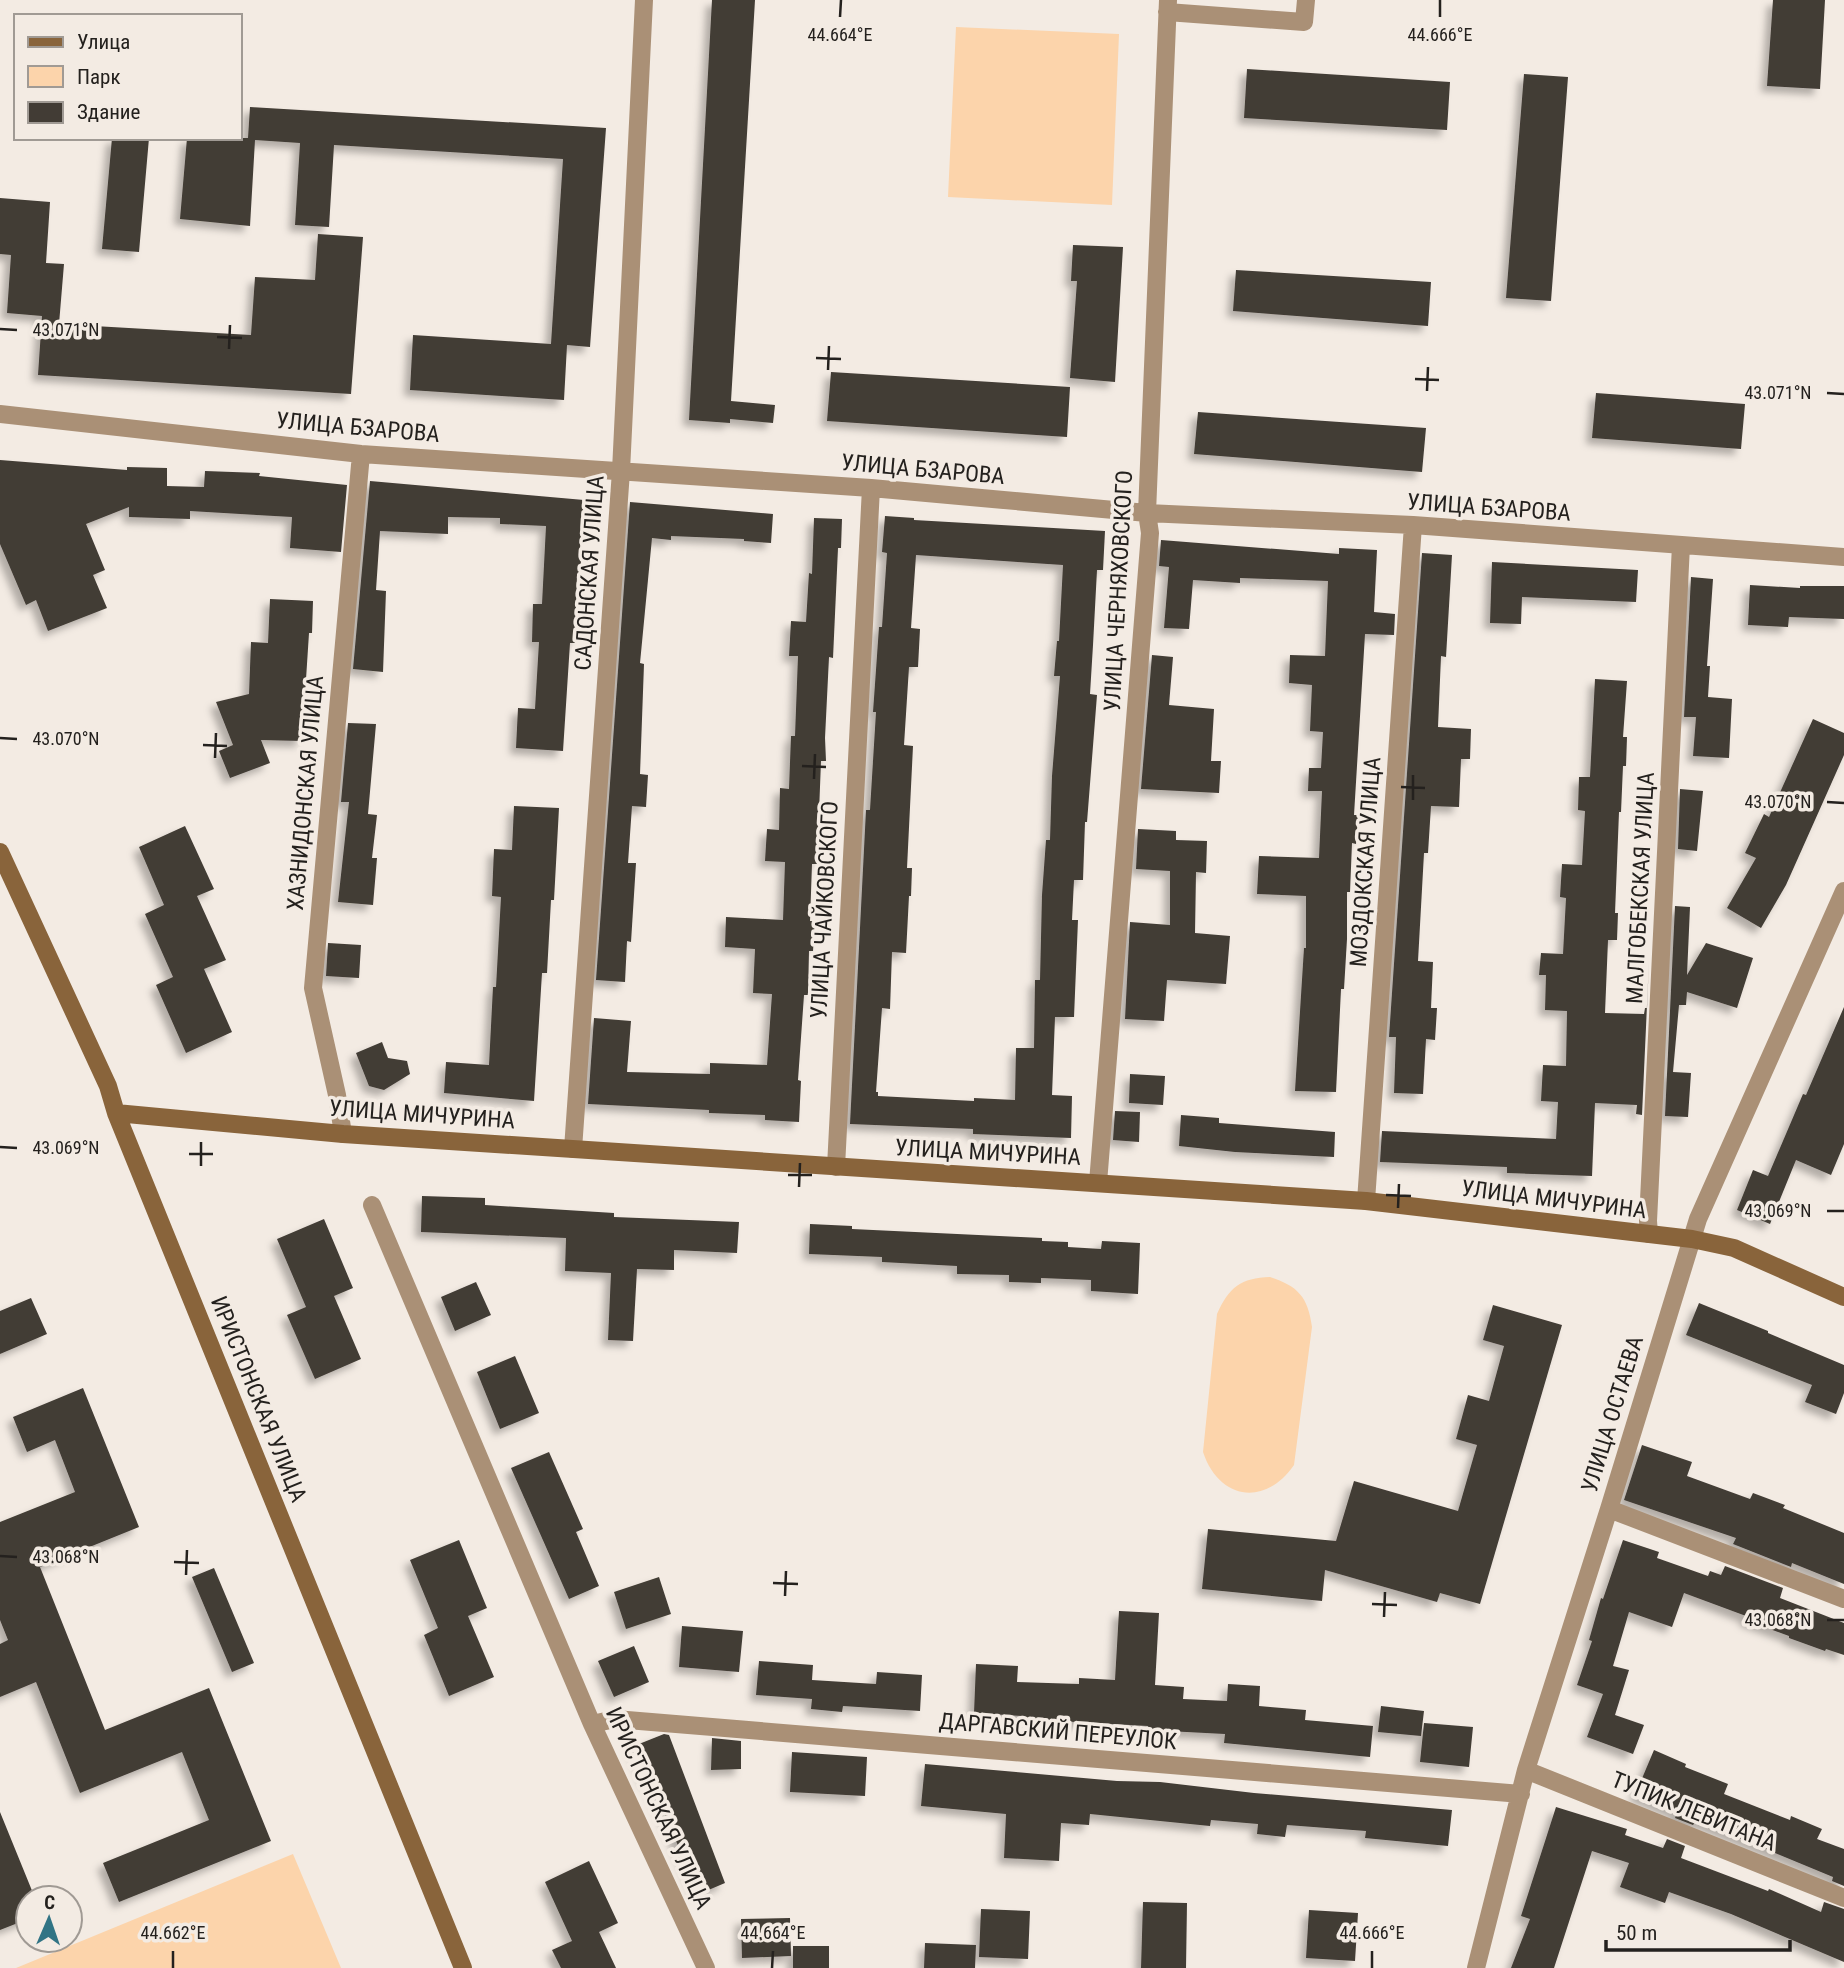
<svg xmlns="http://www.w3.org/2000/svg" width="1844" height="1968" font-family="'Roboto Condensed',sans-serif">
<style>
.green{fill:#fcd4ab}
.building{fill:#423c35;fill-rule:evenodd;filter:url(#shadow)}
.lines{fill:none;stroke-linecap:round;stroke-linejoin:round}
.street{stroke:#aa9076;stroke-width:18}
.secondary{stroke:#89643b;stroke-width:18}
.ticks{fill:none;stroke:#24211e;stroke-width:2.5}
.labels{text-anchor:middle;stroke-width:7;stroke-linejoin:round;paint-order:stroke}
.street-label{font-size:23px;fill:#24211e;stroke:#f3ebe3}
.ticks-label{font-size:18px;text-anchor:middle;fill:#24211e;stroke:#f3ebe3;stroke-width:7;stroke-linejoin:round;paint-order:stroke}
</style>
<defs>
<filter id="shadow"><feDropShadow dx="-6" dy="6" stdDeviation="3.5" flood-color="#0004"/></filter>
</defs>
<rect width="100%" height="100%" fill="#f3ebe3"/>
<!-- green -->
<path class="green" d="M956,27L1119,34L1112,205L948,197Z
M1270,1277C1298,1286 1308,1297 1312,1327L1294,1465C1265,1507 1219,1500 1203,1452L1217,1314C1229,1287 1241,1278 1270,1277Z
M293,1854L341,1968H16Z"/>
<!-- building -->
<path class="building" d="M712,0H755L731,401L775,405L773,423L730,419V423L689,420Z
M1773,0H1825L1820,89L1767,86Z
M1247,69L1450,82L1447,130L1244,118Z
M1524,74L1568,77L1551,301L1506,298Z
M250,107L606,128L590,347L567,345L564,400L410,390L413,335L551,344L563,159L334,145L329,227L295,225L300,143L255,140L250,226L180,219L187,138H248Z
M112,138H149L139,252L102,249Z
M0,198L50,202L46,263L64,264L59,324L251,335L255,277L315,280L318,234L363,237L351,394L38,375L42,316L7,313L11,255L0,254Z
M1073,245L1123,247L1115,382L1070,378L1077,281H1071Z
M1236,270L1431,282L1428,326L1233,311Z
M831,372L1070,387L1067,437L827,421Z
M1596,393L1745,404L1741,449L1592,438Z
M1198,412L1426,428L1422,472L1194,454Z
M0,460L127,470V467L167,468V486L204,487L205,471L260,473L259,476L347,485L341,552L290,548L292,517L190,511V519L129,517V507L86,524L105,570L93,575L107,608L48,631L36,600L26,605L0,544Z
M370,481L584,500L580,548H582L580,574H577L575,643H570L563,751L516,748L518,708L535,709L539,642H532L533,604H542L546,526L500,524V518L448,517V534L380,531L376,590L386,591L383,672L353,669Z
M630,502L773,514L771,543L744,541V539L671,536V540L652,538L640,663L644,664L640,774L648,775L646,807L632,806L628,863H636L631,942L627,941L625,982L596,980Z
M885,516L914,518V520L1105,531L1103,570H1097L1093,645L1090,694L1097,695L1087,822H1085L1083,880H1074L1072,920H1078L1074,1017H1055L1052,1095L1072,1096L1071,1138L973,1134V1129L850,1124L866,810H870L876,712H873L875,684L879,627H882L887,553L882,552ZM916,555L1063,565L1059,641H1057L1054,676H1060L1052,776L1050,840H1046L1042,895L1040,980H1035L1034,1048H1016L1015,1100L974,1098V1101L878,1096V1092H876L882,1008L890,1009L892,952L906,953L909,896H911L912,868H907L913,746L904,745L909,667H918L920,629L911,628Z
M814,518L842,519L841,548H838L833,658L829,657L825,738L826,761H821L817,864H812L810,921H815L813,951H809L808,995H804L798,1080L801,1081L799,1122L765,1120V1115L709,1113V1110L588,1104L594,1018L631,1021L627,1072L710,1074V1063L767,1065L772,994L753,993L755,949L725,947L726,917L783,920L785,862L765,861L767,829L779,830L780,788L789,789L791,736H795L798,656H789L791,621L806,622L809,573L812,574Z
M1161,540L1339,554V548L1377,550L1374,612L1395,614L1394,635L1365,634L1354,815H1358L1356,844L1352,843L1350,892H1347V939L1344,989H1341L1336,1092L1295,1091L1304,948H1306V896L1257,894L1259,856L1319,858L1322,791H1308L1309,768H1321L1323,732L1310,731L1312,685L1289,683L1290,655L1325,656L1328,581L1240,578V583L1193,580L1189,629L1164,628L1169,567L1159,566Z
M1422,553L1452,555L1446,657L1441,656L1438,727L1471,729L1470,759H1461L1459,807L1431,806L1428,853H1424L1418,961L1433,962L1431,1008H1437L1435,1040L1426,1039L1423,1094L1394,1093L1396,1037H1389Z
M1492,562L1638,570L1636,602L1522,597L1521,624L1490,623Z
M1691,577L1713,579L1707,666H1710L1708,697L1732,699L1729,758L1693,756L1696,717H1684Z
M1750,585L1800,588V586H1844V619L1789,617L1788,627L1748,625Z
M270,599L313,601L312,633H309L302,741L261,740L270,763L230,778L219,751L233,745L216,702L249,694L251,642L268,643Z
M1152,655L1173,657L1169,705L1214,709L1211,761H1221L1219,793L1141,789Z
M1595,679L1627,681L1623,737H1627L1626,766H1623L1621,812H1619L1615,913H1618L1617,940H1608L1605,1013L1644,1014L1645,1008H1647L1649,961L1642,1115L1636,1114L1637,1105L1595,1103L1592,1176L1507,1173V1167L1380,1162L1382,1131L1556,1139L1558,1102L1541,1101L1543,1065L1566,1066L1567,1011L1545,1010L1546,975H1539L1541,953L1563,954L1566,898L1560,897L1562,864L1582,865L1585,811L1578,810L1579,777H1590Z
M1813,719L1844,733V755L1786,885L1761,928L1727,908L1756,858L1745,853L1764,814L1769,817Z
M348,723L376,724L368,814L377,815L372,858H377L373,905L338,902L349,802H341Z
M1680,789L1703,791L1697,851L1678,849Z
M514,806L559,808L554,900H551L547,973H542L534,1101L444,1093L446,1062L489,1065L493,987H496L501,897L492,896L494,849L512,850Z
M185,826L214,889L197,896L226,960L204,969L232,1032L186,1053L156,985L173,977L145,914L164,905L139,847Z
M1138,829L1176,831V840L1207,841L1206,873L1196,872L1195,933L1230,936L1226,984L1167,980L1164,1021L1125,1019L1130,922L1170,925V871L1136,869Z
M1675,906L1690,907L1687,975L1706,943L1753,958L1737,1008L1687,992L1686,1005H1679L1673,1072L1691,1073L1688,1117L1665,1116Z
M328,943L361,945L359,978L326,976Z
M1844,1007V1144L1831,1175L1796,1160L1770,1224L1737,1210L1753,1170L1768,1176L1803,1094L1806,1095Z
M382,1042L388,1058L407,1061L410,1074L384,1090L369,1086L356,1053Z
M1130,1074L1165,1076L1163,1105L1129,1103Z
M1115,1111L1140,1112L1139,1142L1113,1140Z
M1181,1115L1219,1118V1123L1335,1132L1334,1157L1235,1152L1179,1146Z
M422,1196L485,1198V1205L614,1213V1217L739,1222L737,1253L674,1250V1270L637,1269L633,1341L608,1340L611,1273L565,1271L566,1238L421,1232Z
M324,1219L353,1288L334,1296L361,1359L315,1379L287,1315L306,1307L277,1239Z
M810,1224L852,1226V1229L1042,1238V1241L1068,1242V1247L1101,1249L1102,1241L1140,1243L1138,1294L1091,1291V1280L1041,1278V1283L1009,1282V1275L957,1274V1266L882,1262V1257L809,1254Z
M476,1282L491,1315L455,1331L441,1297Z
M31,1298L47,1334L0,1354V1311Z
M1699,1303L1768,1331V1333L1844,1365V1393L1836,1414L1805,1402L1812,1385L1686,1335Z
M1493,1305L1562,1325L1480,1604L1440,1593L1437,1602L1325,1570L1322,1601L1202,1589L1208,1529L1336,1541L1354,1481L1458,1511L1477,1445L1456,1439L1468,1395L1489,1401L1504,1346L1483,1340Z
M515,1356L539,1413L500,1429L477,1372Z
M83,1388L139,1527L40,1567L105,1730L209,1688L271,1841L119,1902L103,1863L209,1820L182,1752L80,1793L36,1682L0,1697V1644L8,1640L0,1620V1522L75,1492L55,1440L27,1452L13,1417Z
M1642,1445L1692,1462L1687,1476L1750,1499L1753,1493L1785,1505L1783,1508L1844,1533V1584L1792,1563L1791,1567L1733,1544L1736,1538L1624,1500Z
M549,1452L583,1529L576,1532L599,1586L569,1599L511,1468Z
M459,1540L487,1608L468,1616L494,1677L449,1696L424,1635L438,1628L410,1560Z
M1623,1540L1659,1552L1657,1558L1708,1576L1710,1571L1721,1575L1725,1566L1783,1588L1780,1598L1844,1623V1655L1826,1649L1825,1651L1789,1638V1636L1745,1620L1746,1616L1684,1593L1672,1627L1629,1612L1613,1666L1629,1670L1615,1715L1644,1725L1633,1754L1587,1737L1603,1694L1577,1685L1592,1641L1589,1640L1601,1598L1603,1599Z
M214,1568L254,1663L232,1672L192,1577Z
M659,1577L671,1614L626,1629L614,1592Z
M1119,1611L1159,1613L1155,1685L1184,1687L1183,1699L1227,1701L1228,1684L1260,1686L1259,1706L1306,1710L1305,1720L1373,1726L1370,1757L1224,1743L1225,1734L1148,1730V1726L1022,1719V1716L974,1713L976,1664L1018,1666L1017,1682L1079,1684V1678L1115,1680Z
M682,1626L743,1631L739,1672L679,1667Z
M634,1646L649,1682L614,1697L598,1661Z
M759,1661L813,1665L812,1680L876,1684L877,1672L922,1675L920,1711L843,1706L842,1712L811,1709L812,1699L756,1695Z
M1381,1706L1424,1711L1421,1736L1378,1732Z
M1424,1723L1473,1727L1469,1767L1420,1762Z
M664,1734L669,1735L725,1883L699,1894L650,1781L647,1782L634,1746Z
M712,1738L741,1741V1769L711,1770Z
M1654,1750L1686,1764L1685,1767L1728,1784L1724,1794L1790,1820L1791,1816L1822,1829L1817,1839L1844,1849V1886L1832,1881L1833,1877L1712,1827L1696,1821L1693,1825L1675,1818L1677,1813L1635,1795Z
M792,1752L867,1757L865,1796L790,1792Z
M925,1764L1117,1781L1160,1782L1254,1793L1452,1810L1448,1846L1365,1838L1366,1831L1287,1825L1285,1837L1257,1834L1258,1824L1211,1820L1210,1826L1090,1814L1089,1825L1061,1823L1059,1861L1004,1858L1006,1814L921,1806Z
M1556,1807L1627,1829L1625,1835L1663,1848L1667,1839L1685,1846L1681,1858L1768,1891L1769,1889L1821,1912L1824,1902L1844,1909V1962L1731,1914L1669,1892L1665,1903L1620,1887L1629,1863L1592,1851L1554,1968H1511L1530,1919L1521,1916Z
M0,1812L35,1898H28V1919L0,1930Z
M589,1861L618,1923L599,1932L616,1968H561L552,1950L572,1941L545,1882Z
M1143,1902L1187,1903L1186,1968H1141Z
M981,1909L1030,1911L1028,1959L979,1957Z
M1309,1910L1358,1913L1355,1961L1306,1958Z
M790,1918L791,1956L742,1958L741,1919Z
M925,1943L976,1945L975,1968H924Z
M793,1946H829V1968H793Z"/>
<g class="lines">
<!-- street -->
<path class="street" d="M1167,12L1304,22L1306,0
M0,414L361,454L871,488L1147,513L1413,525L1844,557
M343,1134L337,1095L313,988L361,454
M573,1149L621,471L644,0
M836,1167L871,488
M1098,1183L1150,533L1147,513L1168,0
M1366,1201L1413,525
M372,1205L592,1724L706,1968
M1649,1234L1648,1221L1681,545
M1609,1509L1844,1599
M592,1724L615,1719L1521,1794
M1526,1770L1844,1898
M1476,1968L1526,1770L1609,1509L1698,1219L1844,891"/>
<!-- secondary -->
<path class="secondary" d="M0,852L108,1086L116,1113L463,1968
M116,1113L343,1134L1366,1201L1692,1239L1734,1248L1844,1297"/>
</g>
<!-- ticks -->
<path class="ticks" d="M840,17L841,0M1440,17V0M0,329L17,330M217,337L242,338M229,349L230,325M816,358L841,359M828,370L829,346M1415,379L1439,380M1427,391L1428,367M1827,393L1844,394M0,738L17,739M203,745L227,746M215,758L216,733M802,766L826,767M814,779L815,754M1401,787L1425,788M1413,800V775M1827,802L1844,803M0,1147L17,1148M189,1154H213M201,1166V1142M788,1175H812M799,1187L800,1163M1386,1195L1411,1196M1398,1208L1399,1184M1827,1211H1844M0,1556L17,1557M174,1562L199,1563M186,1575L187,1550M773,1583L798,1584M785,1596L786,1571M1372,1604L1397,1605M1384,1617L1385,1592M1827,1620H1844M173,1968V1951M772,1968L773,1951M1372,1968V1951"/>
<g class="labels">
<!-- street labels -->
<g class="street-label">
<text transform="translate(358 427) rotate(5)" y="8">УЛИЦА БЗАРОВА</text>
<text transform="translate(923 469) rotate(5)" y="8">УЛИЦА БЗАРОВА</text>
<text transform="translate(1489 507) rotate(4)" y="8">УЛИЦА БЗАРОВА</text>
<text transform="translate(589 573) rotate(-86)" y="8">САДОНСКАЯ УЛИЦА</text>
<text transform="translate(1118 591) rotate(-87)" y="8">УЛИЦА ЧЕРНЯХОВСКОГО</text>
<text transform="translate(305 793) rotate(-85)" y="8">ХАЗНИДОНСКАЯ УЛИЦА</text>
<text transform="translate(1365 862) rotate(-86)" y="8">МОЗДОКСКАЯ УЛИЦА</text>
<text transform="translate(1640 888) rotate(-87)" y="8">МАЛГОБЕКСКАЯ УЛИЦА</text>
<text transform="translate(824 910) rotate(-87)" y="8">УЛИЦА ЧАЙКОВСКОГО</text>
<text transform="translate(422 1114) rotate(4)" y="8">УЛИЦА МИЧУРИНА</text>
<text transform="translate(988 1152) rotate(3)" y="8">УЛИЦА МИЧУРИНА</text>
<text transform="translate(1554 1199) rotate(7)" y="8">УЛИЦА МИЧУРИНА</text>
<text transform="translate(259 1399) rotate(68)" y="8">ИРИСТОНСКАЯ УЛИЦА</text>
<text transform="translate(1612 1414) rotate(-73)" y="8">УЛИЦА ОСТАЕВА</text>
<text transform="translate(1058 1731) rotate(5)" y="8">ДАРГАВСКИЙ ПЕРЕУЛОК</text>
<text transform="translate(659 1808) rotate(65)" y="8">ИРИСТОНСКАЯ УЛИЦА</text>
<text transform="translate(1694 1811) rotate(22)" y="8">ТУПИК ЛЕВИТАНА</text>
</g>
</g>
<g class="ticks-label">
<text x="840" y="41">44.664°E</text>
<text x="1440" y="41">44.666°E</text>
<text x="66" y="336">43.071°N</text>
<text x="1778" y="399">43.071°N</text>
<text x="66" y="745">43.070°N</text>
<text x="1778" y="808">43.070°N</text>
<text x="66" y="1154">43.069°N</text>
<text x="1778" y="1217">43.069°N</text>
<text x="66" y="1563">43.068°N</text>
<text x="1778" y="1626">43.068°N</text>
<text x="173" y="1939">44.662°E</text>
<text x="773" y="1939">44.664°E</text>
<text x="1372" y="1939">44.666°E</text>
</g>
<!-- legend -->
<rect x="14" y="14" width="228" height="126" fill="#f3ebe3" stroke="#a09a94" stroke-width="2"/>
<rect x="28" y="37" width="35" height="10" fill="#89643b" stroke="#a09a94" stroke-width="2"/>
<text x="77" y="49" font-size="21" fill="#24211e">Улица</text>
<rect x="28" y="66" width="35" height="21" fill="#fcd4ab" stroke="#a09a94" stroke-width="2"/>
<text x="77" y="84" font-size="21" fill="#24211e">Парк</text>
<rect x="28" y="102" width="35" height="21" fill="#423c35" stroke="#a09a94" stroke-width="2"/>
<text x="77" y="119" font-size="21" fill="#24211e">Здание</text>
<!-- north arrow -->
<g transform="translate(49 1919) rotate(2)"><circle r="33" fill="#f3ebe3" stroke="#a09a94" stroke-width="2"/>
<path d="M0-5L12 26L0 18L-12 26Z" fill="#317485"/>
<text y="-10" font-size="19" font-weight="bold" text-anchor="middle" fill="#24211e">С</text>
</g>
<!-- scale -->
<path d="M1606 1940v10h184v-10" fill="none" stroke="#24211e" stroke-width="3.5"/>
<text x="1616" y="1940" font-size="21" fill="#24211e" stroke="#f3ebe3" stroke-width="5" paint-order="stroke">50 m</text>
</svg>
